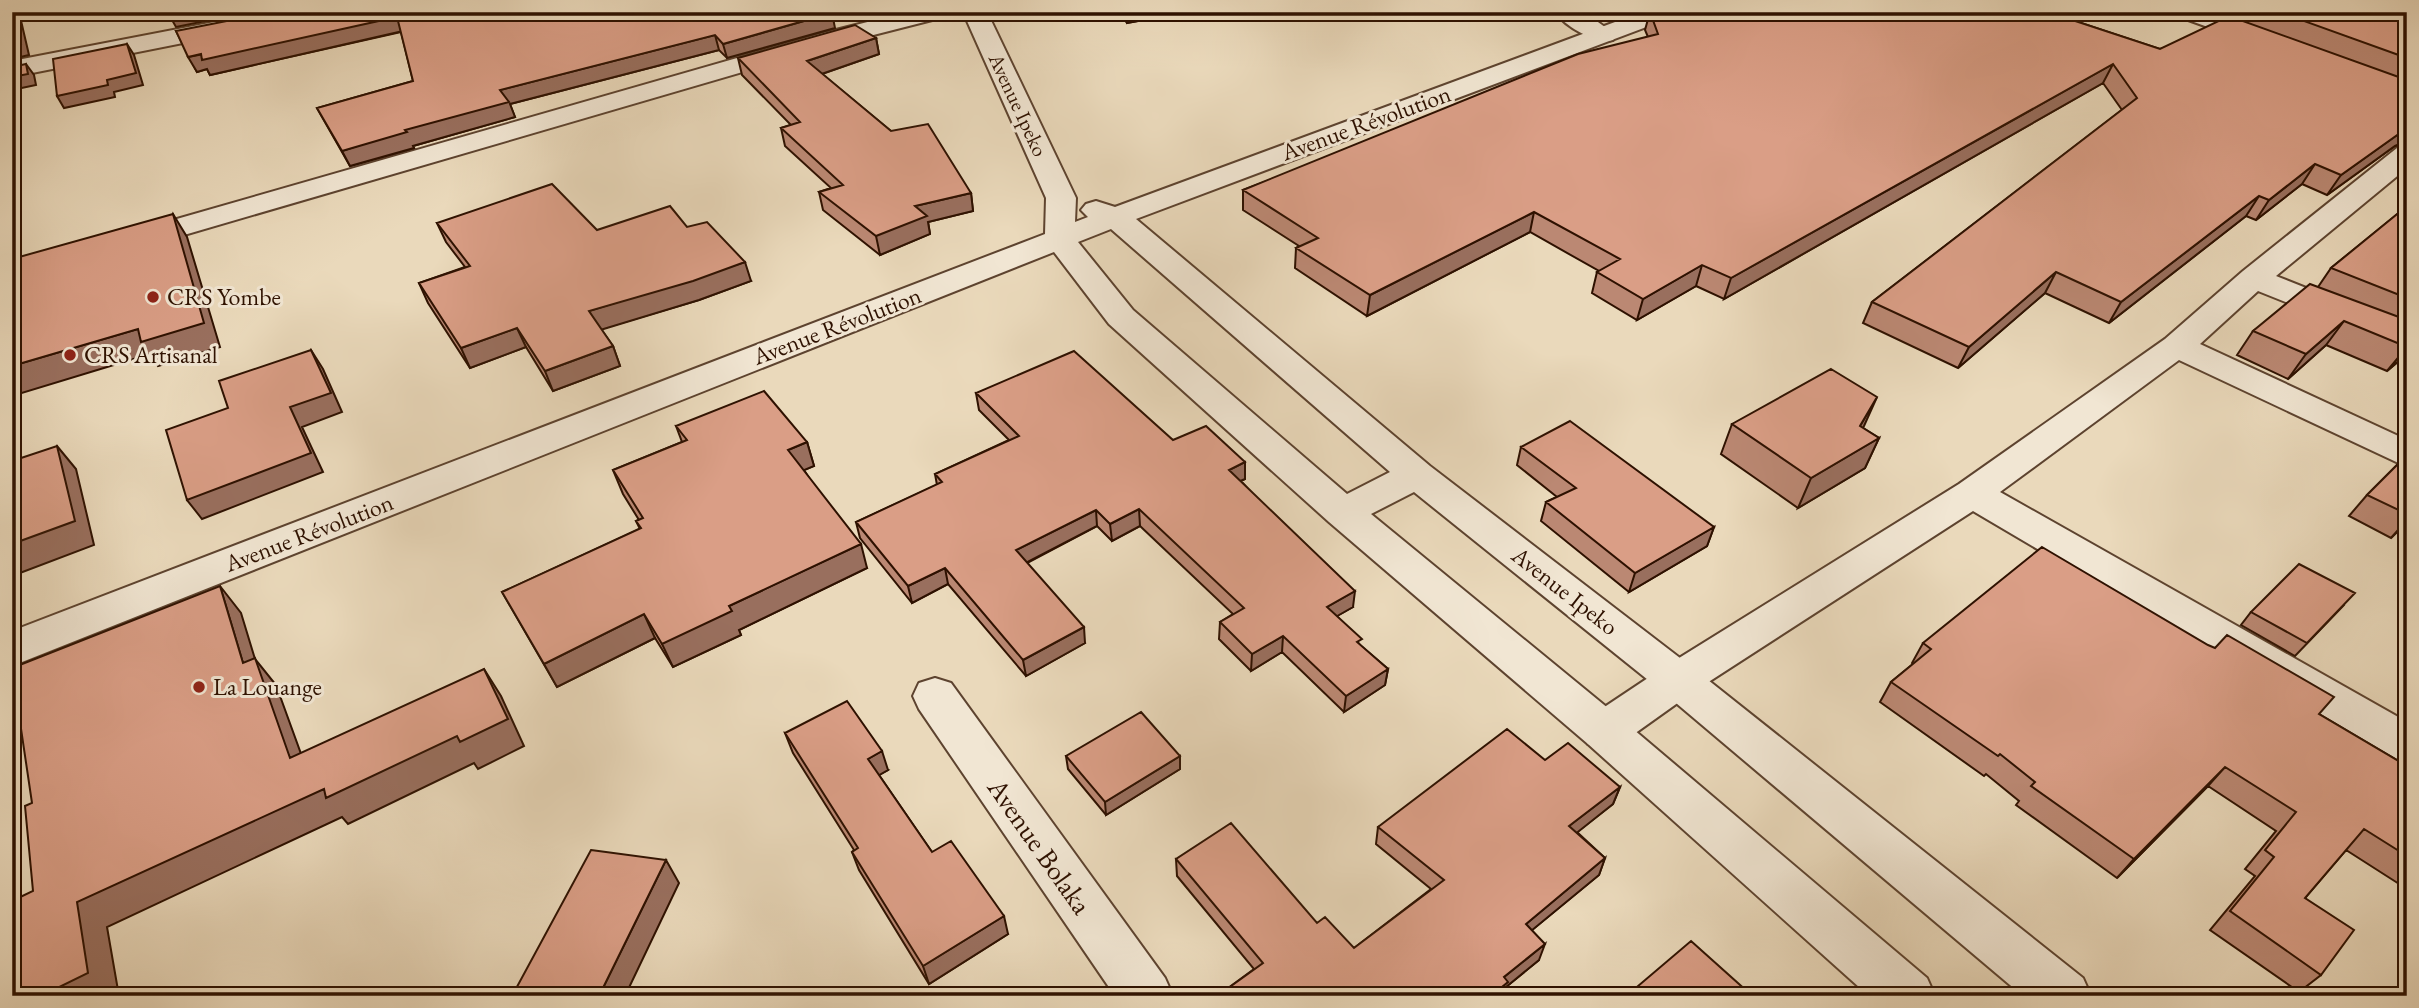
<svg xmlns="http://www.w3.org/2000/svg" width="2419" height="1008" font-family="'EB Garamond',serif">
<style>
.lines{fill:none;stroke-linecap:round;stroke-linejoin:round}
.minor-casing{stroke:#5d432f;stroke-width:4}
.tertiary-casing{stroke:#5d432f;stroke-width:4}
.minor{fill:#f1e6d3;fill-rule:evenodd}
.tertiary{fill:#f1e6d3;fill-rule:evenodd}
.wall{fill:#bb8873;stroke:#2e1100;stroke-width:2}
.shaded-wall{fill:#996f5e;stroke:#2e1100;stroke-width:2}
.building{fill:#da9e86;stroke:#2e1100;stroke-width:2}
.poi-dot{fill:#8f2418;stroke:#f1e6d3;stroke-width:2.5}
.labels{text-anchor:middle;stroke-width:6;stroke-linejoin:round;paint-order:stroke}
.far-street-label{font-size:21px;fill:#2e1100;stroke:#f1e6d3}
.street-label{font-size:24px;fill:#2e1100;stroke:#f1e6d3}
.poi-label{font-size:24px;fill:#2e1100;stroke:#f1e6d3;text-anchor:start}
.near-street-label{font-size:28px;fill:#2e1100;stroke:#f1e6d3}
</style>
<rect width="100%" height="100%" fill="#ead9bb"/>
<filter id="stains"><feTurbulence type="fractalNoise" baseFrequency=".00286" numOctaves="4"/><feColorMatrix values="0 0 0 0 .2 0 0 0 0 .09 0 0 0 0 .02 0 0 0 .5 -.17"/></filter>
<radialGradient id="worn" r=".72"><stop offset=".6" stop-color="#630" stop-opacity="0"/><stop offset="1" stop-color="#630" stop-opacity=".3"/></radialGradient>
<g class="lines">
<defs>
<path id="minor" d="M266,12H316L304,19L12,77V61Z
M907,12H948L944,17L842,43L143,247L132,250L121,247L117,241L121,235L824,33Z
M1555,12H1584L1616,35L1613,40C1595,44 1566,27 1555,12Z
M2176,12H2211L2273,34L2276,39L2273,44H2255L2180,17Z
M2407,146V168L2276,276L2407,328V350L2258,291L2200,344L2407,440V467L2179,360L2000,492L2407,722V764L2391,758L1973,511L1693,692L1620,744L1604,750L1588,744L1581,731L1588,718L1663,668L1959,484L2165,339L2243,271L2397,148Z
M935,678L951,683L1165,978L1173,996H1115L919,709L913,696L919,683Z"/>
<path id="tertiary" d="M963,12H987L1076,198L1075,222L1088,217L1081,210L1086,204L1096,201L1115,207L1642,12H1677L1673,17L1136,219L1430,466L1693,668L2083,978L2091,996H2023L1663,692L1414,492L1371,514L1620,718L1927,978L1935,996H1869L1588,744L1329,522L1109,324L1054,252L12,666V631L1045,234L1046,198ZM1111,229L1390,472L1347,494L1133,310L1078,242Z"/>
</defs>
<!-- minor casing -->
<use href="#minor" class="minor-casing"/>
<!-- tertiary casing -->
<use href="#tertiary" class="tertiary-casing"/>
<!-- minor -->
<use href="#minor" class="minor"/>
<!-- tertiary -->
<use href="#tertiary" class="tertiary"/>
</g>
<!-- wall -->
<path class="wall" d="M1118,12H1188L1127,23Z
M1650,12H2080L2069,19L2160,49L2245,22L2250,12H2407V141L2395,146L2327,195L2302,184L2256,220L2246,216L2109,323L2045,293L1958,368L1863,323L1872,302L2122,110L2103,83L1724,299L1696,286L1637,320L1592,293L1597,272L1599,271L1530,232L1367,316L1295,268L1296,248L1299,246L1243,210V190L1648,37L1645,30Z
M835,28L727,58L719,50L510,104L515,117L413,146L414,148L350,166L317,108L413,81L401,32L210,75L207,69L197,72L176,31Z
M876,38L879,54L822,74L891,131L971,193L973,211L928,222L930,234L880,255L823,210L819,192L831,188L785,146L781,128L791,125L742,75L738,58Z
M2407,206V354L2387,371L2326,345L2288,379L2237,355L2253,331L2318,287L2331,268Z
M437,223L597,230L687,227L751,281L699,300L601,329L613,346L620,366L553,391L526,347L470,368L428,303L419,283L465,267L446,242Z
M976,393L1173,440L1245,462V479L1241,481L1353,607L1337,616L1361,646L1388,669L1385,685L1344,712L1282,652L1251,671L1219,639L1220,622L1233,614L1140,526L1112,541L1097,526L1027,563L1085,643L1026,676L948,584L912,603L860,538L856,522L937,485L935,474L1009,440L979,410Z
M1732,424L1863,428L1879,438L1865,468L1798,508L1721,454Z
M676,426L807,442L814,466L804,470L867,568L739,630L741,635L673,667L655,638L557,687L502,592L640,529L636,521L639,520L623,494L613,470L682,442Z
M1521,447L1714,527L1707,546L1629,592L1541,521L1546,502L1557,497L1517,465Z
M2407,455V522L2391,538L2349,516L2367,495Z
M2343,606L2295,656L2241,625L2251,612Z
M1923,643L2319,714L2407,766V889L2346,850L2305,898L2321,975L2299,992L2210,930L2255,876L2245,869L2276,831L2208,786L2117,878L2016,805L2019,801L1986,774L1984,776L1880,702L1891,682L1913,664L1912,663Z
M785,733L888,770L879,775L932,852L1008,934L929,984L859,870L852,852L854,850L793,753Z
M1066,756H1180V769L1106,815L1068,769Z
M1545,760L1620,787L1613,804L1577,832L1605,858L1599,875L1532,930L1539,960L1506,987L1503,996H1220V994L1254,969L1177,876L1176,859L1317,923L1354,948L1431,889L1376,844L1378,827Z"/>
<!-- shaded-wall -->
<path class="shaded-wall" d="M14,12H19L29,55L12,59Z
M169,12H251L176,27L168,13Z
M1127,12H1188L1127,23Z
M2056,12H2080L2046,32L2054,14Z
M832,13L835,28L727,58L723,44Z
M397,17L403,31L210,75L207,69L197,72L188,57Z
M715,35L719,50L510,104L515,117L413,146L414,148L350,166L342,151L405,130L500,90Z
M876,38L879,54L810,78L807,61Z
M127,44L134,55L143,85L114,92L115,97L64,108L57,96L107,80Z
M26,64L34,75L36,85L12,90V77Z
M2113,64L2103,83L1724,299L1731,278Z
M2407,128V141L2395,146L2327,195L2341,175Z
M2315,164L2302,184L2256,220L2269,200Z
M971,193L973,211L928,222L930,234L880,255L876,236L915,206Z
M2259,196L2246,216L2109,323L2121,302Z
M1534,212L1530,232L1367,316L1370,295Z
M173,214L187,237L220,347L158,366L150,354L12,396V366L138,329Z
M745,262L751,281L699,300L597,331L589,311Z
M1702,265L1696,286L1637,320L1643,299Z
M2056,272L2045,293L1958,368L1969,347Z
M2344,321L2326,345L2288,379L2306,354Z
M517,328L526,347L470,368L461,348Z
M613,346L620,366L553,391L545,371Z
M2407,347V354L2387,371Z
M311,350L323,369L342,412L302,427L323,472L202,519L187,500L290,407Z
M1877,397L1864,426L1846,456L1860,426Z
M1879,438L1865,468L1798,508L1811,478Z
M807,442L814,466L795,474L788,450Z
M57,446L76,469L94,545L12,576V544Z
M1245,462V479L1229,486V470Z
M1139,509L1140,526L1112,541L1110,524Z
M1096,510L1097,526L1018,567L1016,550Z
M2407,520V522L2391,538Z
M1714,527L1707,546L1629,592L1635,573Z
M861,544L867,568L739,630L741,635L673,667L662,644L729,606Z
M945,568L948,584L912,603L908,586Z
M220,586L241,613L255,659L276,685L312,784L290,758L243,663Z
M1355,591L1353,607L1325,623L1327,607Z
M644,614L655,638L557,687L544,664Z
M1084,627L1085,643L1026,676L1023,660Z
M1283,636L1282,652L1251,671L1252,654Z
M484,669L501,696L524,746L478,769L474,763L348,824L342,817L107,927L119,996H41L77,902Z
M1388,669L1385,685L1344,712L1346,696Z
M882,751L888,770L874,778L868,759Z
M1180,756V769L1106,815L1105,802Z
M2225,767L2208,786L2117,878L2134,859Z
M1620,787L1613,804L1564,843L1569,826Z
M1605,858L1599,875L1520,940L1526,924Z
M666,860L679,883L625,996H599Z
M1004,916L1008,934L929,984L923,966Z
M1545,944L1539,960L1506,987L1503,996H1491L1504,977Z"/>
<!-- building -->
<path class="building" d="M12,12H14L21,44L12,46Z
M273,12H830L832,13L723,44L715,35L500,90L509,102L405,130L407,132L342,151L317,108L413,81L397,17L202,60L201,54L188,57L176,31Z
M1650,12H2056L2054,14L2160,49L2229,16L2407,80V128L2341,175L2315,164L2269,200L2259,196L2121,302L2056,272L1969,347L1872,302L2137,98L2113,64L1731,278L1702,265L1643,299L1597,272L1620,259L1534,212L1370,295L1296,248L1318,238L1243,190L1578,54L1658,34Z
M2279,12H2407V40H2399L2407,44V58Z
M855,25L876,38L807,61L891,131L928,124L971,193L915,206L927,216L876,236L819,192L843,185L781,128L800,122L738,58Z
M127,44L136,73L107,80L108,85L57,96L53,59Z
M26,64L28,74L12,77V67Z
M552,184L597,230L670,206L687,227L707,222L745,262L693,281L589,311L613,346L545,371L517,328L461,348L419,283L470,266L437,223Z
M2407,206V298L2331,268Z
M173,214L204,323L141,342L138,329L12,366V259Z
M2310,284L2407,320V347L2344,321L2306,354L2253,331Z
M311,350L331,393L290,407L311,453L187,500L166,430L228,408L219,381Z
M1074,351L1173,440L1206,426L1245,462L1229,470L1355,591L1327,607L1362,639L1357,642L1388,669L1346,696L1283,636L1252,654L1220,622L1244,608L1139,509L1110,524L1096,510L1016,550L1084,627L1023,660L945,568L908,586L856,522L942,482L935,474L1019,436L976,393Z
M1831,369L1877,397L1860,426L1879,438L1811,478L1732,424Z
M764,391L807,442L788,450L861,544L729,606L732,611L662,644L644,614L544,664L502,592L641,528L636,521L643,518L613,470L687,440L676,426Z
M1570,421L1714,527L1635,573L1546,502L1576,488L1521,447Z
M57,446L75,521L12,544V461Z
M2407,455V514L2367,495Z
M2042,547L2208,645L2215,648L2227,635L2334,697L2319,714L2407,766V856L2364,829L2305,898L2354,930L2321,975L2230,911L2274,857L2265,850L2296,812L2225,767L2134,859L2031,786L2035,782L2000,754L1998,756L1891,682L1931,649L1923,643Z
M2299,564L2355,593L2307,643L2251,612Z
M220,586L243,663L255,658L290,758L484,669L508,719L460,742L457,736L326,798L324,789L77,902L88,973L41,996H12V901L33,891L25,806L32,803L12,668Z
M847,701L882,751L868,759L932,852L951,841L1004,916L923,966L852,852L858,848L785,733Z
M1141,712L1180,756L1105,802L1066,756Z
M1507,729L1545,760L1568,743L1620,787L1569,826L1605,858L1526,924L1545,944L1504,977L1508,982L1491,996H1221L1220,994L1263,963L1176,859L1231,823L1317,923L1325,917L1354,948L1444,880L1378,827Z
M591,850L666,860L599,996H512Z
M1691,941L1749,993L1747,996H1635L1631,992Z
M314,994L313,996H269Z"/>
<!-- markers -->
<g class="poi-dot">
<circle cx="153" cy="297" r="7"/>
<circle cx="70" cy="355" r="7"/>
<circle cx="199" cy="687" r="7"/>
</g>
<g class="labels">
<!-- far-street labels -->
<g class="far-street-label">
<text transform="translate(1018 105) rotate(65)" y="7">Avenue Ipeko</text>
</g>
<!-- street labels -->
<g class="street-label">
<text transform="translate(1366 123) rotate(-20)" y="8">Avenue Révolution</text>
<text transform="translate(837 326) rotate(-21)" y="8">Avenue Révolution</text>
<text transform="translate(309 533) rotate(-21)" y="8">Avenue Révolution</text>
<text transform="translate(1565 591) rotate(38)" y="8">Avenue Ipeko</text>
</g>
<!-- poi labels -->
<g class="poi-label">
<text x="167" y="305">CRS Yombe</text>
<text x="84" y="363">CRS Artisanal</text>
<text x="213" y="695">La Louange</text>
</g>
<!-- near-street labels -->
<g class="near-street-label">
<text transform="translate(1040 846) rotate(55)" y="10">Avenue Bolaka</text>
</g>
</g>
<!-- margin -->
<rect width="2419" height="1008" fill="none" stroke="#ead9bb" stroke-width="42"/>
<rect x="14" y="14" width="2391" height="980" fill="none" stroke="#2e1100" stroke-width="3.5"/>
<rect x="21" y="21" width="2377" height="966" fill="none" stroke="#2e1100" stroke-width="2"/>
<rect width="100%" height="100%" filter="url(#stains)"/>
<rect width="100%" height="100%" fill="url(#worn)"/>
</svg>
